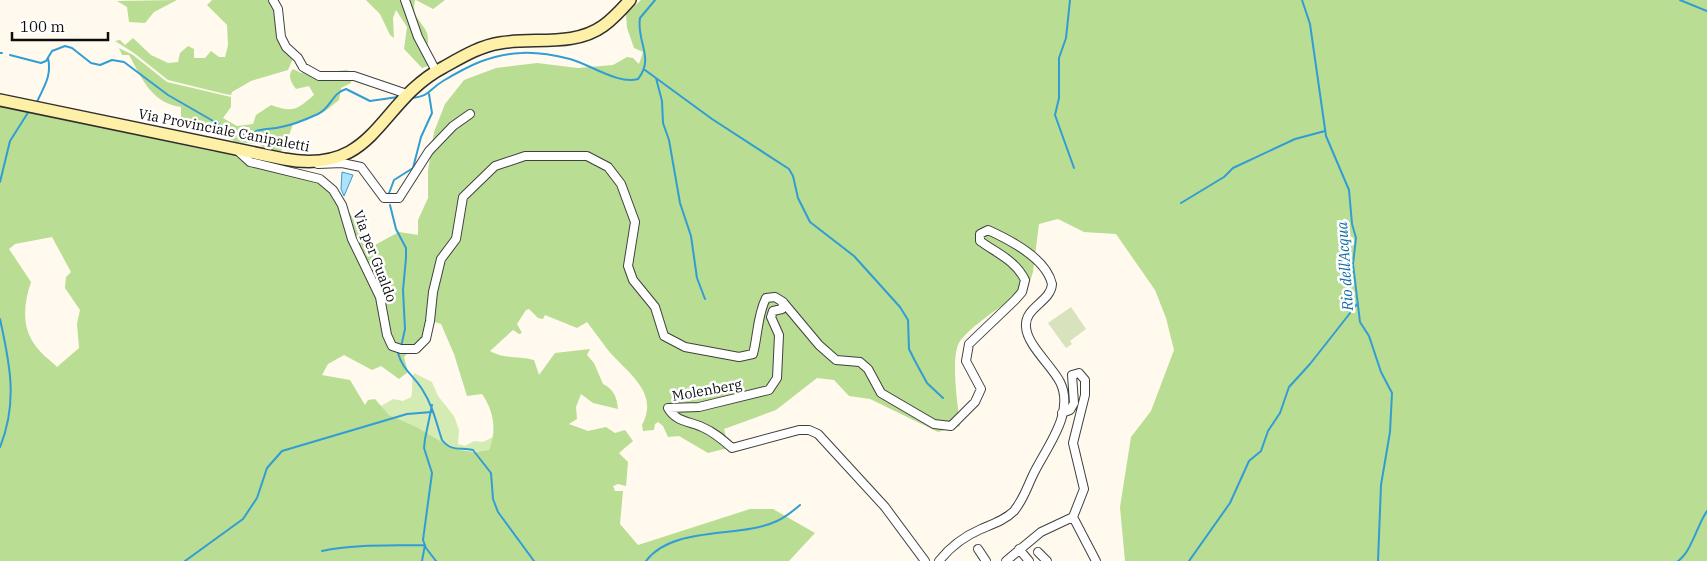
<svg xmlns="http://www.w3.org/2000/svg" width="1707" height="561" font-family="'IBM Plex Serif',serif">
<style>
.green{fill:#d4ebb4}
.forest{fill:#b9dd93;fill-rule:evenodd}
.cemetery{fill:#d8e2bd}
.water{fill:#aee2f9;stroke:#329dd4}
.lines{fill:none;stroke-linecap:round;stroke-linejoin:round}
.stream{stroke:#329dd4;stroke-width:2}
.street-casing{stroke:#404040;stroke-width:10}
.secondary-casing{stroke:#2f2f2f;stroke-width:14}
.street{stroke:#fff;stroke-width:8}
.secondary{stroke:#fff0a8;stroke-width:11}
.labels{text-anchor:middle;stroke-width:5;stroke-linejoin:round;paint-order:stroke}
.street-label{font-size:14px;fill:#0d0d0d;stroke:#fff}
.water-label{font-size:15px;font-style:italic;fill:#106da4;stroke:#fff}
</style>
<rect width="100%" height="100%" fill="#fffaed"/>
<!-- green -->
<path class="green" d="M414,373L432,382L438,396L454,416L459,430L458,444L465,446L474,441L483,442L495,436L489,450C452,456 422,430 389,415L381,406L393,399L403,401L411,397C414,388 410,382 414,373Z"/>
<!-- forest -->
<path class="forest" d="M177,0L154,12L145,23L129,22L127,7L117,1Z
M212,0H271L278,24L294,56L288,70L251,81L232,92L231,95L225,94L168,80L134,53L115,41L120,40L125,45L133,38L151,55L168,63L178,62L180,53L188,46L194,49V58H205L211,51L219,57H225L228,45L227,25L207,5Z
M366,0H415C411,17 422,21 427,33C430,43 425,55 428,66L422,68L404,49L407,27L396,10L393,18L394,38L390,35L380,14Z
M416,0H445L433,9Z
M641,0H1707V561H1125L1120,507L1131,437L1151,411L1174,350L1166,318L1155,290L1116,234L1084,232L1058,219L1039,224L1033,272L1027,291C1012,298 964,330 958,345C951,363 958,406 960,426L938,432L870,399L849,396L834,380L817,378L776,410L724,429L726,437L702,423L680,417L673,412L770,391L779,379L780,334L773,317L784,301L764,295L756,310L755,335L750,352L739,354L686,344L666,333L631,266L638,221L624,182L588,153H525L493,164L460,196L453,238L439,258L423,338C414,348 407,347 394,344L344,204L371,247L399,232L418,235V220L428,198V171L434,132L445,104L464,80L496,68L537,63L578,68L613,65L627,57L633,58L639,64L643,52L634,48L627,28L626,14Z
M119,48L133,55L167,82L231,97V107L223,118L237,126L253,124L256,115L271,105C294,113 296,110 314,95L309,86L296,89C291,82 287,76 293,69L301,73L311,67L320,73L346,70L352,72L351,83L341,88L339,100L324,112L293,124L286,144L280,152L268,151L259,144L236,142L198,123L191,126L181,120V107C151,103 142,78 129,55H122Z
M0,105L215,152L238,153L249,163L326,185C358,234 377,291 390,348L409,352L404,357L408,372L399,379L381,366L372,370L344,355L328,364L322,375L350,380L365,405L368,400L375,399L389,415L416,427L445,444L461,450L474,452L489,450C497,431 494,411 482,394L467,396L454,354L441,324L432,321L435,293L443,260L458,240L464,198L496,168L526,158H587L606,168L620,185L633,222L626,266L654,308L662,337L684,348L748,358L761,311L767,300L775,299L781,303L780,307L771,310C777,334 783,367 768,388L668,413L678,423L700,429L728,448L708,453L679,436L668,437L663,426L658,422L655,424L654,430L643,431L642,425C660,392 627,373 608,350C601,341 594,331 587,322L577,328L545,315L543,319L538,318L529,309L526,310L517,324L522,333L519,334L513,330L490,351C506,360 518,355 534,360L539,375L555,353L590,349L587,355L594,363L603,384C614,389 617,398 618,409L593,403L581,394L576,407L577,419L569,424L588,431L606,427L615,433L625,430L633,441L619,453L628,462L626,486L618,484L613,486L615,491H623L620,524L638,545L750,509H773L815,533L789,561H0ZM52,237L71,272L66,277L65,288L80,310L77,324L79,348L57,367C50,360 40,353 35,345C21,326 24,303 31,282L9,249L15,244Z"/>
<!-- cemetery -->
<path class="cemetery" d="M1071,307L1086,329L1070,341L1072,344L1066,348L1048,323Z"/>
<!-- water -->
<path class="water" d="M342,172L353,175L344,196L341,189Z"/>
<g class="lines">
<!-- stream -->
<path class="stream" d="M1070,0L1066,38L1059,58V98L1055,115L1074,168
M1302,0L1310,24L1326,136L1349,190L1352,224L1356,238L1353,264L1360,322L1369,336L1381,372L1392,393L1390,432L1381,485L1378,561
M1680,0L1707,11
M0,53H2
M10,55L41,63L46,61L52,51L65,46L72,48L91,63L100,65L112,60L124,62L168,95L227,129L249,136C258,127 269,130 281,127C293,125 307,119 318,114C331,108 332,93 346,89L370,101L398,97
M645,70L712,119L789,169L793,176L798,198L810,222L854,256L900,307L908,320L909,349L915,361L927,383L943,398
M656,78L662,101L663,123L669,140L680,203L691,236L697,278L705,299
M411,98C431,96 428,90 443,81C468,66 491,54 521,53C537,52 554,55 570,59C589,64 619,85 638,79C655,58 636,41 640,18L655,0
M37,102C44,86 52,76 48,58
M0,182L10,141L29,111
M388,196L394,180L413,168L421,137L432,113L429,94
M1181,203L1224,177L1233,168L1295,139L1325,131
M390,205L396,229L406,248V258L403,290L405,329L401,347
M0,319C10,364 18,403 0,447
M398,353C402,369 414,376 422,389C433,406 436,422 442,440C451,452 461,447 473,450L491,473L493,499L498,512L534,561
M432,405L425,439L424,448L432,473L423,540L426,548L436,561
M322,551C356,544 390,546 425,545
M185,561L243,519L257,498L267,468L282,451L407,414L432,412
M422,561L425,545
M646,561C673,525 739,539 777,521C786,517 793,511 800,505
M1189,561L1230,503L1249,461L1261,451L1268,431L1280,413L1289,387L1310,364L1358,303
M1678,561C1692,551 1697,525 1707,511"/>
<defs>
<path id="street" d="M273,0L278,9L281,37L286,47L298,58L303,67L319,76H354L407,94
M405,0L418,37L436,71
M237,150L250,162L320,179L333,190L342,205L352,239L380,297L387,335L392,346L401,349H416L426,339L430,321L433,292L441,259L456,239L463,197L495,166L525,156H587L608,167L621,184L635,222L628,266L633,280L655,307L664,336L685,347L739,357L753,354C758,335 757,316 766,298L775,297L783,302L819,345L836,360L860,362L868,369L881,393L934,424L951,426L975,402L981,389L966,361L969,344L1015,300L1022,292L1025,280C1015,260 998,254 980,241V234L988,230C1010,240 1046,258 1052,284C1051,302 1024,307 1026,327C1027,345 1052,366 1060,382C1076,414 1044,450 1032,477C1026,490 1023,500 1014,511C1005,520 993,524 981,529C965,536 950,547 939,561
M318,164L342,163L361,167L384,198H399L429,151L453,126L470,114
M783,302L782,309L773,311L771,317L779,335L777,378L769,390L699,407L668,408C676,422 689,421 702,427C714,432 723,440 732,448L799,430H809L818,434L885,507L925,561
M1062,413L1070,410L1074,403L1072,375L1079,373L1085,380V395L1073,443L1084,489L1073,517L1096,561
M978,549L986,561
M1019,549L1029,561
M1038,552L1047,561
M1006,561L1041,532L1073,517"/>
<path id="secondary" d="M0,100L284,159C377,176 377,102 444,67C462,57 480,46 500,43C533,37 574,47 603,26C613,19 622,9 630,0"/>
</defs>
<!-- street casing -->
<use href="#street" class="street-casing"/>
<!-- secondary casing -->
<use href="#secondary" class="secondary-casing"/>
<!-- street -->
<use href="#street" class="street"/>
<!-- secondary -->
<use href="#secondary" class="secondary"/>
</g>
<g class="labels">
<!-- street labels -->
<g class="street-label">
<text transform="translate(224 130) rotate(11)" y="5">Via Provinciale Canipaletti</text>
<text transform="translate(375 256) rotate(69)" y="5">Via per Gualdo</text>
<text transform="translate(707 390) rotate(-10)" y="5">Molenberg</text>
</g>
<!-- water labels -->
<g class="water-label">
<text transform="translate(1345 266) rotate(-94)" y="5">Rio dell'Acqua</text>
</g>
</g>
<!-- scale -->
<path d="M12 32v8h96v-8" fill="none" stroke="#0d0d0d" stroke-width="2.5"/>
<text x="20" y="32" font-size="15" fill="#0d0d0d" stroke="#ffffff" stroke-width="4" paint-order="stroke">100 m</text>
</svg>
